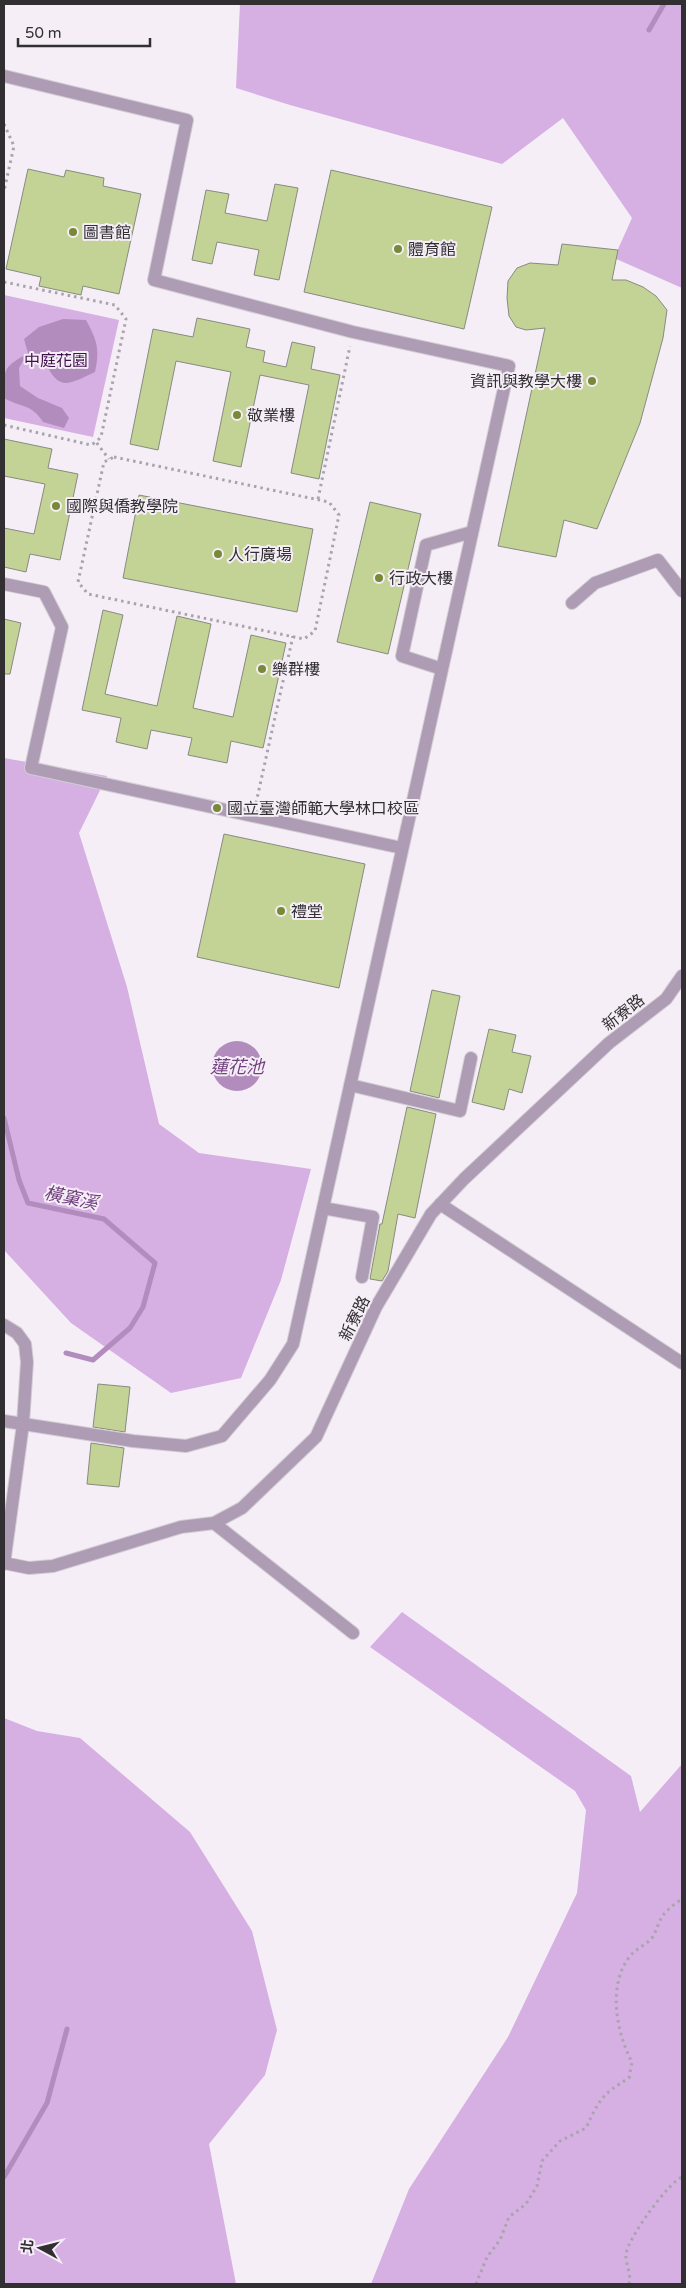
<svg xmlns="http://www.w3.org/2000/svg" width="686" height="2288" font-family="'Varela Round','Noto Sans TC',sans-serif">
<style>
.green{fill:#d6b0e3}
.forest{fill:#d6afe3}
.water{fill:#b18cbd}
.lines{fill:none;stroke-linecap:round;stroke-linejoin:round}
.stream{stroke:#b18cbd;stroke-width:5}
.building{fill:#c3d295;stroke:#888b81}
.minor-casing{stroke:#d2ccd4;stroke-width:14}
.path{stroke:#a9a4ab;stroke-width:3;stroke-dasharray:2.5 4;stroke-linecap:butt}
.minor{stroke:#ad9cb3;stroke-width:12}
.poi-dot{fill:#788938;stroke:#f5eef7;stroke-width:2}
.labels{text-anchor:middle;stroke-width:4;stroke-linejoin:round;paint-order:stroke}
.poi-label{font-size:16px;fill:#322f33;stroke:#f5eef7;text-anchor:start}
.park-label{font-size:16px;fill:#40104e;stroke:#f5eef7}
.street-label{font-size:16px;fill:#322f33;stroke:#f5eef7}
.water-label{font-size:18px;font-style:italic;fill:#70407f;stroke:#f5eef7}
</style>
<rect width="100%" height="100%" fill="#f5eef7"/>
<!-- green -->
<path class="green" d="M4,295L119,320L93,437L4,418Z"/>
<!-- forest -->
<path class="forest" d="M240,4H682V288L614,258L632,218L563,118L502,164L290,105L236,88Z
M4,758L107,776L79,833L127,987L159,1124L199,1153L311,1169L281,1280L241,1378L171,1393L71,1323L4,1250Z
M402,1612L631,1776L640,1812L682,1764V2284H371L409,2189L508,2037L577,1893L586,1810L575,1791L370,1647Z
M4,1718L37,1731L80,1738L190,1832L252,1931L277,2030L265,2075L209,2144L236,2284H4Z"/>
<!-- water -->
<path class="water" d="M63,319L86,320C97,340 100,349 95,372C67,385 59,392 44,360L35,364L30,359L23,361L19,368L20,386L38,398L62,408L69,418L64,428L43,422C31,403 21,408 4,398C4,369 2,368 28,353L24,339L39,327Z
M212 1066a25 25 0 1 1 50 0a25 25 0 1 1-50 0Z"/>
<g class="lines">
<!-- stream -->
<path class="stream" d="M649,30L664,4
M4,1118L19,1180L28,1203L104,1219L155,1263L143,1307L130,1328L93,1360L66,1353
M4,2177L47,2103L67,2029"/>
</g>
<!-- building -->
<path class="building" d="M28,169L64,177L66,170L104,178L103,186L141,194L119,294L83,286L81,295L39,286L41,277L6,269Z
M331,170L492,207L464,329L304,292Z
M275,184L298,188L279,280L254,275L259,250L217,242L212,264L192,260L206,190L229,194L225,213L267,221Z
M562,244L618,250L612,280H626L643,287L656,296L667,310L663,338L640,423L597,529L564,520L556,557L498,546L545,328L526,330L516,327L509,316L507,298L508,281L517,268L530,263L558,265Z
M197,318L250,329L246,347L265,351L263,362L286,367L292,342L315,347L311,369L340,375L319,479L291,473L309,385L260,375L241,467L213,461L231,372L176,361L158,450L130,444L153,329L193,337Z
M4,439L52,449L48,468L78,474L60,560L30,554L26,572L4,567V528L34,534L45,484L4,476Z
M139,495L313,529L297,612L123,578Z
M370,502L421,514L388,654L337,642Z
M103,610L123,615L105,694L157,706L177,616L211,624L193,708L233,717L251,635L286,643L263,748L231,741L227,763L188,755L192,738L151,730L147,749L116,742L121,718L82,710Z
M4,619L21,623L10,674H4Z
M224,834L365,864L339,988L197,957Z
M432,990L460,996L439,1098L410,1091Z
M489,1029L516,1035L512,1052L531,1056L522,1093L509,1089L504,1110L472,1102Z
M407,1107L436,1114L415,1218L398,1214L388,1271L382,1281L370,1279L380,1224H382Z
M98,1384L130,1387L125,1432L93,1427Z
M91,1443L124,1448L119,1487L87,1484Z"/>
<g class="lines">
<defs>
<path id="minor" d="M4,76L187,120L154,280L353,332L509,366L293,1344L270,1380L222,1436L186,1446L133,1441L4,1421
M4,584L44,592L62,627L31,768L402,848
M572,603L595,583L658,560L682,591
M442,669L402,656L426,545L472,532
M350,1085L460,1111L471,1058
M440,1204L682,1363
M323,1208L373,1217L362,1277
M4,1325L17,1333L25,1344L27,1362L23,1424L4,1564
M214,1523L353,1633
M4,1563L29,1568L53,1566L181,1527L214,1523L242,1508L316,1437L376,1307L431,1214L464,1179L609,1043L666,999L682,976"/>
</defs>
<!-- minor casing -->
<use href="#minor" class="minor-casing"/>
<!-- path -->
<path class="path" d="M4,124L14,146L4,191
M4,282L115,305L126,319L101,437L96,442L109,459
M4,425L91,445L96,442
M114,457L329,502L339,515L315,631L304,639L88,594L78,582L104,462Z
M318,499L350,346
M256,803L293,636
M476,2284L487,2257L500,2240L509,2217L526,2204L537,2186L542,2161L560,2141L586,2128C599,2100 602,2094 629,2078L632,2062C616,2032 607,1983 631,1955C637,1948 646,1945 652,1938C657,1930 659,1920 664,1914C669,1908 676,1903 682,1899
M629,2284C632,2274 625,2264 626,2254C628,2238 668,2183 682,2177"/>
<!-- minor -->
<use href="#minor" class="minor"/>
</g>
<!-- markers -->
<g class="poi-dot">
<circle cx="73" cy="232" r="5"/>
<circle cx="398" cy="249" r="5"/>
<circle cx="592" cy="381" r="5"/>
<circle cx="237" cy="415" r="5"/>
<circle cx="56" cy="506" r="5"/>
<circle cx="218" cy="554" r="5"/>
<circle cx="379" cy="578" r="5"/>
<circle cx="262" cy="669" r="5"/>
<circle cx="217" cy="808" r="5"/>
<circle cx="281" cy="911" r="5"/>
</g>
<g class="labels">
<!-- poi labels -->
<g class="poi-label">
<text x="83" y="238">圖書館</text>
<text x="408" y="255">體育館</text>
<text x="582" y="387" text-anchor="end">資訊與教學大樓</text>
<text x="247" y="421">敬業樓</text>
<text x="66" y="512">國際與僑教學院</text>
<text x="228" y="560">人行廣場</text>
<text x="389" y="584">行政大樓</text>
<text x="272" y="675">樂群樓</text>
<text x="227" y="814">國立臺灣師範大學林口校區</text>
<text x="291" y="917">禮堂</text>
</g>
<!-- park labels -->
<g class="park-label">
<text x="56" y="366">中庭花園</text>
</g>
<!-- street labels -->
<g class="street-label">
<text transform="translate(623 1012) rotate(-38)" y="6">新寮路</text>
<text transform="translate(354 1318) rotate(-64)" y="6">新寮路</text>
</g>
<!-- water labels -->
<g class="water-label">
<text x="237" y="1073">蓮花池</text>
<text transform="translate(71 1198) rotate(12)" y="6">橫窠溪</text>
</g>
</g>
<!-- border -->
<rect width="686" height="2288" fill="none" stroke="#322f33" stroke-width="10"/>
<!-- north arrow -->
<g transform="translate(40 2248) rotate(277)" stroke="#f5eef7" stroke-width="4" paint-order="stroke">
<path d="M0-4L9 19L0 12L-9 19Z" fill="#322f33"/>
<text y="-8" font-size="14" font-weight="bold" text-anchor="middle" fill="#322f33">北</text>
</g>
<!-- scale -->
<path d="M18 38v8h132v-8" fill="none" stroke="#322f33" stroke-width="2.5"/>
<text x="25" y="38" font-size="15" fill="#322f33" stroke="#f5eef7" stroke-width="4" paint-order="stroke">50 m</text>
</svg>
